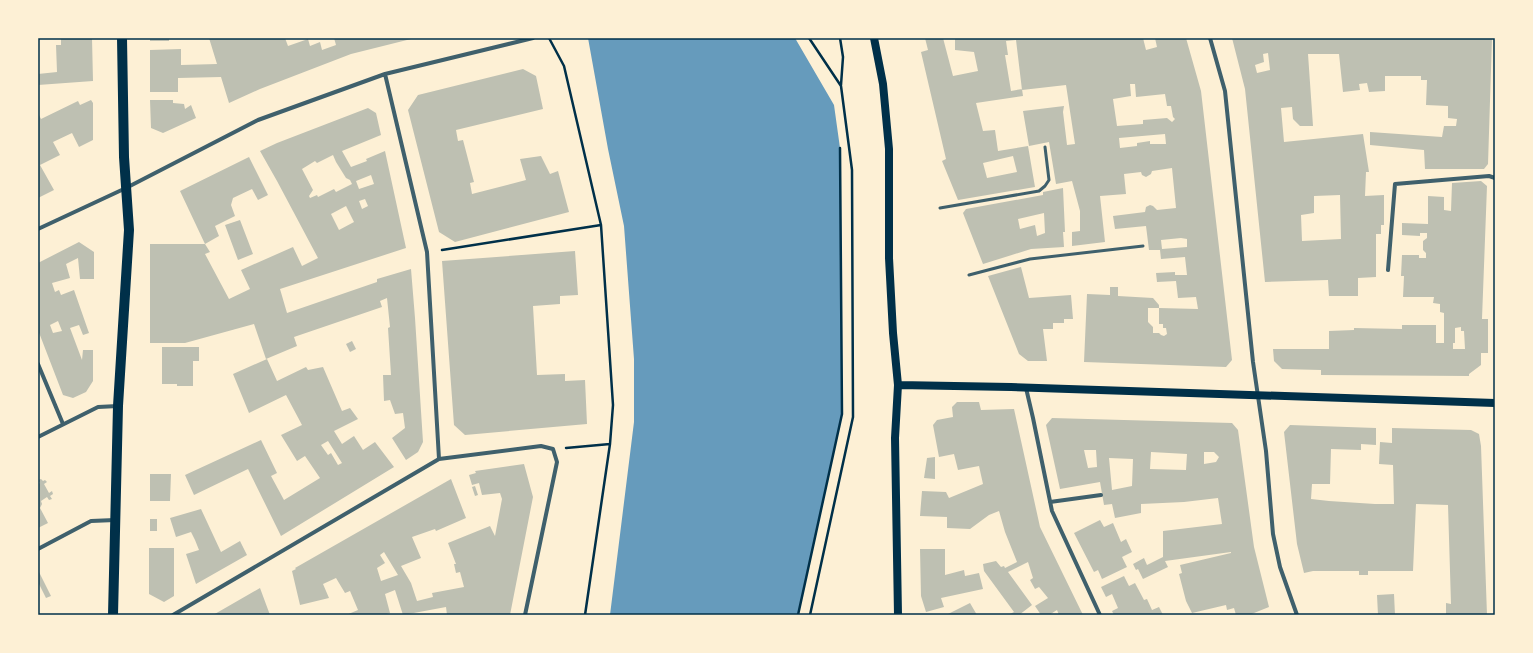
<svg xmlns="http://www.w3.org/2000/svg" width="1533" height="653" font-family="Ubuntu,sans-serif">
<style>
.water{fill:#669bbc}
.building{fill:#bec0b2;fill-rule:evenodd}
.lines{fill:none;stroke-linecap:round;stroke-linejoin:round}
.path{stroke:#003049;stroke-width:2.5}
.service{stroke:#3f606c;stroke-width:3}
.minor{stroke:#3f606c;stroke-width:4}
.secondary{stroke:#003049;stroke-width:8}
.primary{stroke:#003049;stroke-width:10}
.neatline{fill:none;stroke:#003049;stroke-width:1.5}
</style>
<rect width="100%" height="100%" fill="#fdf0d5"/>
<!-- water -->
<path class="water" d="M588,38H795L834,105L840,148L842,414L798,615H610L634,422V359L624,226L608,149Z"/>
<!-- building -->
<path class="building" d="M61,38H92L93,81L38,85V74L57,72L56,45H61Z
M150,38H169V41H150Z
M209,38H285L288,46L308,39L310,46L320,42L322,50L336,45L334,38L411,39L351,54L260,89L229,103L221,77L178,78V92H150V50L181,49V65L217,64Z
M925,38H943L953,76L978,71L974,52L955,50V38H1143L1146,50L1157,47L1155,38H1186L1201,91L1232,360L1226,367L1084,362L1087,294L1110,295V287H1118V296L1153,298L1159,305V308H1148V322L1153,327V333H1159L1161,335L1164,336L1167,334L1166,328H1163V324H1159V308L1198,309L1196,297L1178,298L1176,281L1157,282L1156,273L1175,272V275H1187L1185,257L1161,259L1160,250H1149L1146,226L1115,229L1113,216L1145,212L1146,207L1150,205L1153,206L1157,210L1176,208L1172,168L1152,171L1151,174L1146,177L1142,175L1141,172L1124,174L1126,194L1100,196L1105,242L1072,246V232L1080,231V211L1072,181L1056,184L1049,142L1029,146L1023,111L1064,106L1063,112L1067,145L1075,144L1066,85L1022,90L1016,40L1006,41L1008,55H1005L1011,91L1022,89L1023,96L976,103L983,131L995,130L998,151L1028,146L1035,187L958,200L942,161L946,159L921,52L928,50ZM1130,84H1135L1136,97L1165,94L1167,106H1171L1173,117L1175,119L1172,122L1167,118L1143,120V124L1117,126L1113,99L1131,96ZM1165,134L1166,144H1150V141L1137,143V146L1120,148L1119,138ZM1013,156L1017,172L987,178L983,163ZM1181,238L1187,239V247L1162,249L1161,240Z
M1232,38H1492L1488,164L1484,169H1425L1424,150L1370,145V132L1442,137L1444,126H1456L1457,119L1448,118V106L1426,105L1427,80H1421V76H1385V91L1369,92L1367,83L1359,84L1360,90L1343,92L1339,54H1308L1313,126H1300L1293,119L1292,107L1281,108L1284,142L1363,134L1369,172H1366L1365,196L1384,195V225H1381V234H1376V277L1358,278V296H1329L1328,280L1265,282L1245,89ZM1268,53L1270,70L1257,73L1255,65L1264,62L1263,54ZM1340,195L1341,239L1302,241L1301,215L1314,213V196Z
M523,69L536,76L543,109L456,130L458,141L463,140L474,182L470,183L472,194L526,180L520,159L541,156L550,174L558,171L569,212L455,242L439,232L408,110L418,95Z
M91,100L93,103V140L79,147L72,133L53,142L60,155L40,165L54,190L38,198V113L41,119L78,101L80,105Z
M150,100H173V103L184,104L185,109L191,105L196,118L163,133L151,128Z
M368,108L376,113L381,135L342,151L351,167L367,161L366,159L385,151L406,248L280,289L287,313L377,282V279L411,269L415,318L423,442L418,452L406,460L392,438L405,428L403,413L395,414L390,400L384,401L383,375H391L388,328L390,327L387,298L380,301L382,307L294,337L297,346L266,359L254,324L185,343H150V244H205L210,252L205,254L229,299L250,289L241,270L293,247L302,266L318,258L277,181L260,151L277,143ZM333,155L336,162L346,178L350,180L352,184L336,192L334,189L318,197L317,195L310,198L309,196L313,190L302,169L315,161L317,163ZM371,175L374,184L359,189L356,181ZM365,199L368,206L362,209L359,201ZM346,206L354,222L339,230L331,214Z
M249,157L268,195L258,200L252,189L233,198L231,205L235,216L215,226L219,236L205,244L180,191Z
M1481,181L1487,186L1482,319H1488V353H1481V365L1469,374V376L1321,375V370L1282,369L1274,361L1273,349H1329V331L1354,330V328L1402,329V325H1436V343H1444V313L1440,312V304L1433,303L1434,297H1403L1404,276H1401L1402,255H1419V258H1426V253L1423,250V241L1427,238V233H1420V236L1402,235V223L1428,224V196L1444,197V210L1451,211L1452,183ZM1461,327V331H1464L1465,349H1453V343H1455V328Z
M1063,188L1065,232H1063L1064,247L1031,249L983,264L963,213L966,209L1043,195V192ZM1044,213L1045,233L1037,236L1035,225L1020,229L1018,219Z
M240,220L253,254L238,260L225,225Z
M79,242L94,252V279H80L78,258L66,264L70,278L52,283L55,292L59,290L61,295L74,290L89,333L83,335L79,325L70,328L82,360L83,350H93V381L86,392L73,398L63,395L38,330V263ZM58,321L62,331L53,333L50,325Z
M575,251L578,295L560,296V304L533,306L537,375L565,374V381L585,380L587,424L465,435L454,425L442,261Z
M1021,267L1029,298L1071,295L1073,319H1064V323H1053V329H1043L1047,361H1028L1019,354L988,276Z
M352,341L356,349L350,352L346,344Z
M162,347H199V361H193V386H177V384H162Z
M267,359L277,381L306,367L308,370L323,367L342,411L350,408L358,419L334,431L342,444L354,436L363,450L375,442L394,467L281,536L248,469L194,495L185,475L261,440L277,473L271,476L284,500L320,478L305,456L297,461L281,435L302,425L286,395L249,413L233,374ZM328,441L342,463L338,465L331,453L328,455L321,445Z
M957,402H979L981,410L1014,409L1040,527L1083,615H1059L1057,610L1049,615H1041L1035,606L1048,598L1039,587L1035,589L1030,580L1033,578L1028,562L1008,572L1032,605L1019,615H1011L1010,614L1014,612L984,571L983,564L996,561L1001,567L1004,566L1005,568L1017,562L1005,532L999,511L989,515L970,529L947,528V517L920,516L922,491L946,492L949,498L983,484L979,466L958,470L954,454L939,457L933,425L937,420L953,417L952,407Z
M1052,418L1232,423L1238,430L1254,547L1269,607L1249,615H1236L1234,608L1227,610L1226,605L1192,613L1186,601L1179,574L1182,573L1180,565L1231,553V552L1165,561L1168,567L1143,579L1138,569L1136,570L1133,564L1144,558L1147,565L1163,557V531L1222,524L1218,498L1184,502L1141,504V513L1115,518L1112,504L1104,505L1100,482L1060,489L1046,425ZM1084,450H1096L1097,467L1088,468ZM1151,452L1187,454L1186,470L1150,469ZM1204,452H1214L1219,457L1216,462L1204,464ZM1109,458L1133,459L1132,486L1112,490Z
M1290,425L1376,428V445L1361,444V450L1331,449L1330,484H1312L1311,499L1329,501L1375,504H1394L1393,465L1379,464L1380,442L1392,443V428L1471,430L1479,434L1481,446L1487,615H1446V603L1451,604L1448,505L1416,504L1413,571H1368V575H1359V571H1313L1304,573L1297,544L1284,432Z
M935,457V479L924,478L927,458Z
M524,464L533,497L510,615H466V614L447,615L446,607L403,615L395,590L385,594L390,613L383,615H346L358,610L350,591L345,593L336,578L323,584L329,598L300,605L292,571L296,569L295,568L451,479L466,518L436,531L435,529L412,537L421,558L401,566L411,583L417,601L433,597L432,593L464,587L460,572L456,573L454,564H456L448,543L490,526L495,536L502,499L500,493L482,495L479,483L472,485L469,475L476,473L475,471ZM384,552L398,575L381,581L377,568L385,563L380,555Z
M150,474H171L170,501H150Z
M41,479L43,481L45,480L47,482L44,484L49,493L52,491L53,494L50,496L52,499L49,500L47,497L41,501L42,504L40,508L48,523L38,528V484L40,483L38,480Z
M475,486L478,495L475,496L472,487Z
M201,509L221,552L240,541L247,555L196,584L186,554L199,550L195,540L191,532L176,537L170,518Z
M150,519H157V531H150Z
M1100,520L1104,527L1113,523L1121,542L1126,539L1132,552L1122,557L1127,567L1102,579L1098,570L1094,572L1074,533Z
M149,548H174V596L164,602L149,594Z
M920,549H945V575L964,570L965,576L979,573L983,589L941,598L944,607L926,612L921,596Z
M38,570L51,596L46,598L38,582Z
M1124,576L1129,586L1135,583L1144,600L1147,599L1152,610L1159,607L1163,615H1114L1112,611L1118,608L1112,594L1106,597L1101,587Z
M260,588L270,615H213L220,611Z
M1394,594L1395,615H1378L1377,595Z
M970,603L977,615H946Z"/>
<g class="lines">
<!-- path -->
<path class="path" d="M549,38L564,66L601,225L613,405L610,444L585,615
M809,38L841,86L852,170L853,417L810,615
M840,38L843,57L841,85
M442,250L601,225
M566,448L610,444
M798,615L842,414L840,148"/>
<!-- service -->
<path class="service" d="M940,208L1039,191L1045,186L1049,180L1045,147
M969,275L1030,259L1143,246"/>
<!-- minor -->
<path class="minor" d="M1210,38L1225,91L1253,362L1266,451L1273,534L1280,567L1297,615
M385,74L427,252L439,459
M38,229L126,188L258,120L385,74L533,38
M1388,270L1395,184L1489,176L1495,178
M38,364L63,424
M1026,388L1033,418L1052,511L1100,615
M38,437L98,407L118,406
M1050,502L1101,495
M38,549L91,521L115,520
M173,615L439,459L541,446L553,449L557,462L525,615"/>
<!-- secondary -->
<path class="secondary" d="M874,38L883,84L889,149V258L893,333L898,385L895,438L898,615
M898,385L1011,387L1495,403"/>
<!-- primary -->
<path class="primary" d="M113,615L118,406L129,230L124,157L122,38"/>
</g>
<!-- border -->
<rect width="1533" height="653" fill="none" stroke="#fdf0d5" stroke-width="78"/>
<rect x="39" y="39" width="1455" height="575" class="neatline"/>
</svg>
